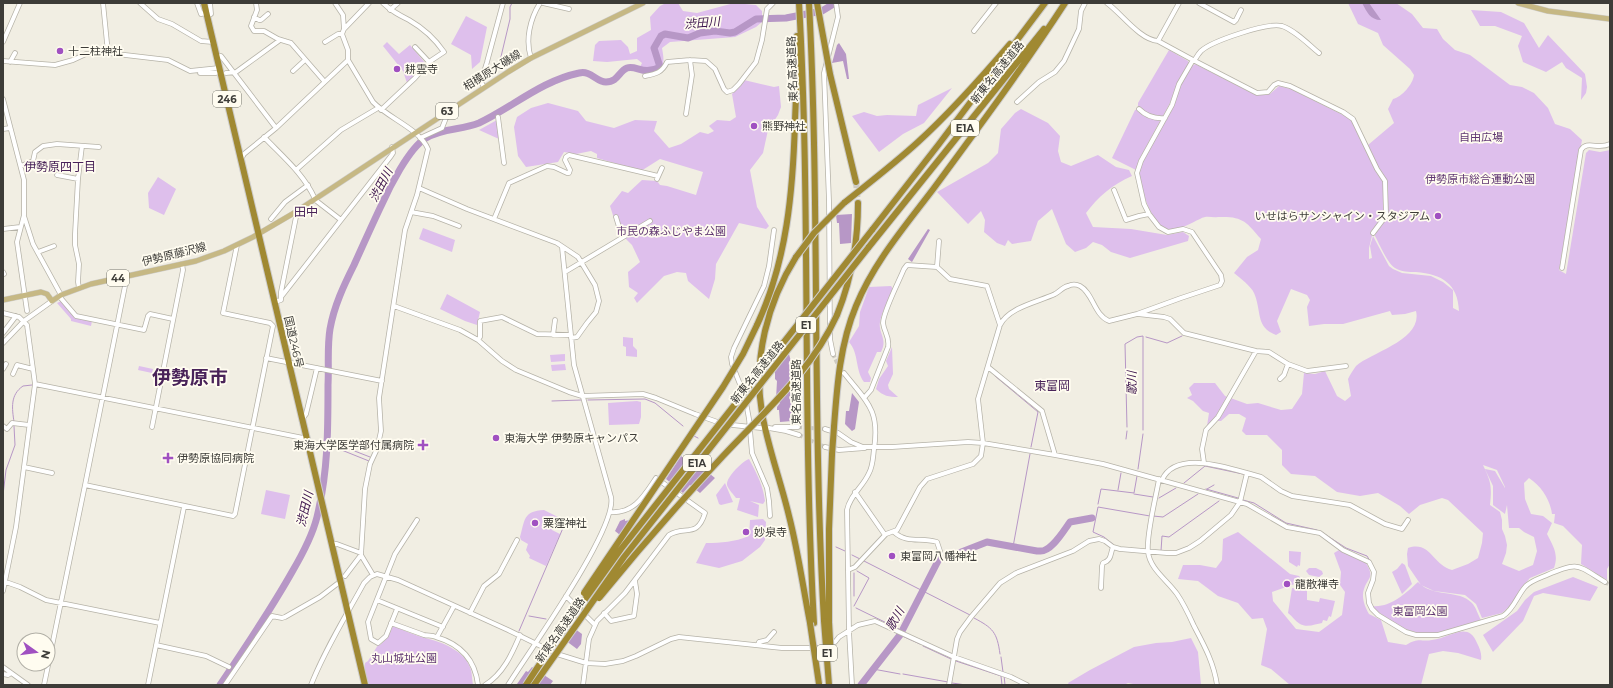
<svg xmlns="http://www.w3.org/2000/svg" width="1613" height="688" font-family="Montserrat,'Noto Sans JP',sans-serif">
<style>
.green{fill:#debfec;fill-rule:evenodd}
.water{fill:#b797c6}
.lines{fill:none;stroke-linecap:round;stroke-linejoin:round}
.stream{stroke:#b797c6;stroke-width:1}
.river{stroke:#b797c6;stroke-width:7}
.minor-tunnel{stroke:#cdcac1;stroke-width:4;stroke-dasharray:4 2;stroke-linecap:butt}
.highway-tunnel{stroke:#cdcac1;stroke-width:6;stroke-dasharray:6 3;stroke-linecap:butt}
.minor-casing{stroke:#b6b3a8;stroke-width:5.5}
.major-casing{stroke:#cdcccb;stroke-width:6}
.highway-casing{stroke:#cdcccb;stroke-width:8}
.minor{stroke:#fff;stroke-width:4}
.major{stroke:#c6b884;stroke-width:5}
.highway{stroke:#a08932;stroke-width:6}
.highway-bridge-casing{stroke:#cdcccb;stroke-width:8;stroke-linecap:butt}
.highway-bridge{stroke:#a08932;stroke-width:6}
.poi-dot{fill:#a050c1;stroke:#fffcf0;stroke-width:1.5}
.labels{text-anchor:middle;stroke-width:3.5;stroke-linejoin:round;paint-order:stroke}
.shield{fill:#fffcf0;stroke:#77766f;stroke-width:1}
.shield-label{font-size:10px;font-weight:bold;fill:#3d3c38}
.poi-label{font-size:11px;fill:#3d3c38;stroke:#fffcf0;text-anchor:start}
.street-label{font-size:11px;fill:#3d3c38;stroke:#fffcf0}
.park-label{font-size:11px;fill:#5f3571;stroke:#fffcf0}
.water-label{font-size:12px;font-style:italic;fill:#3c134c;stroke:#fffcf0}
.neighbourhood-label{font-size:12px;fill:#492359;stroke:#fffcf0}
.town-label{font-size:19px;font-weight:bold;fill:#492359;stroke:#fffcf0}
</style>
<rect width="100%" height="100%" fill="#f1eee3"/>
<!-- green -->
<path class="green" d="M666,3H678L683,11L697,13L734,3L756,5L762,11V22L756,27L735,37L670,42L662,48C665,64 665,73 645,73L640,67L642,63L637,59L607,62L593,61L595,45L599,41L621,40L628,47L630,54L637,51V38L651,30L650,17L660,6Z
M1348,3H1396L1412,14L1423,28L1437,29L1443,39L1455,50L1470,55L1510,85L1522,87L1534,93L1548,108L1555,124L1570,129L1582,140L1559,270L1566,274L1586,153L1589,150L1600,152L1610,150V564L1607,569V580L1581,564L1582,545L1563,526L1554,523L1555,514H1552C1550,499 1541,486 1529,478L1524,483L1525,499L1531,514L1543,516L1552,523L1547,534C1553,546 1559,554 1554,568L1530,578L1521,588L1511,605L1502,613L1482,618L1476,604L1465,595L1434,591L1421,585L1408,566L1407,554L1408,548C1430,540 1433,565 1452,570L1468,564L1478,558L1482,543L1483,533L1448,500L1442,498L1420,505L1409,514L1400,506L1378,493L1360,496L1337,492L1315,476L1291,474L1282,465V450L1267,435H1246L1242,431L1246,418L1239,414H1229L1221,421H1216L1211,426H1207L1209,413L1203,411L1193,401L1187,398L1192,395L1189,388L1194,383H1215L1225,396L1247,404L1258,403L1281,410L1292,409L1302,394L1304,373L1315,374L1325,371L1337,396L1345,401L1351,396L1348,379C1350,375 1353,370 1356,366C1372,352 1423,340 1416,311L1405,314L1392,315L1390,311L1343,324H1324L1309,326L1307,307L1310,300L1307,295L1291,289L1277,321L1281,332L1276,335C1255,327 1262,311 1254,293C1251,286 1240,278 1234,273L1247,257L1258,250L1261,239C1246,221 1242,216 1218,217C1211,218 1207,215 1200,219C1191,223 1180,230 1169,230C1154,230 1140,189 1140,176C1139,171 1141,166 1143,161L1174,105L1181,85L1190,68L1195,64L1256,95L1270,94L1279,86L1291,89L1347,117L1352,121L1366,147L1376,171L1384,181L1385,216L1371,231L1372,236L1369,248V259L1372,258L1370,246L1373,236L1389,266L1393,269L1402,273L1431,276L1443,282L1453,290V308L1459,311C1458,284 1442,274 1416,272C1409,272 1401,272 1395,268C1387,263 1379,243 1374,234L1386,218L1387,181L1378,168L1368,145L1394,123L1388,109L1393,99C1402,97 1413,84 1414,75L1410,69L1383,45L1378,33L1358,24ZM1483,465L1497,470L1505,487V488L1495,471L1485,469L1493,486V505L1505,514L1507,505L1509,528H1519L1524,532L1534,537L1537,551L1533,565L1519,571L1502,564L1506,553L1507,545L1505,536L1502,529V520L1500,512L1490,505C1492,486 1491,482 1483,465Z
M1471,10L1501,12L1524,23L1539,48L1548,35L1585,74L1587,87L1586,93L1581,100L1582,78L1566,68L1562,62L1546,72L1523,62L1518,46L1522,36L1495,26H1480Z
M466,16L487,27L480,62L472,69L471,55L451,44Z
M387,42L399,54L410,45L426,64L407,83L403,71L383,46Z
M1169,50L1188,61L1189,63L1177,84L1170,103L1139,160L1136,170L1112,158L1135,110L1138,109V103Z
M744,80L774,87L779,86L781,107L778,115L768,130L763,153L750,170L757,207L769,226L766,229L739,223L716,264L715,279L709,299L688,281L686,273L677,272L664,276L637,303L634,298L638,293L629,287L628,272L640,262L632,245L625,238L621,240L610,206L622,191L628,193L642,180L657,181L660,185L667,186L696,195L703,172L660,159L641,171L597,158V154L591,151L576,154L564,152L558,162L526,167L518,156L514,127L517,117L531,108L548,103L578,111L586,121L614,128L635,120L657,121L654,131L669,148L681,144L700,132L708,134L714,131L709,126L717,120L730,121L736,117L732,94Z
M952,88L924,123L903,134L879,152L852,116L864,112L877,116L887,115L916,116L918,105Z
M1021,109L1048,123L1060,136L1058,151L1061,162L1071,166L1098,155L1116,167L1129,170L1132,176C1113,184 1098,197 1086,213L1093,227L1131,229L1167,235L1183,232L1189,236L1188,241L1130,258L1111,252L1102,245L1093,242L1086,248L1075,252L1066,244L1052,209L1038,221L1031,241L1012,244L1008,240L1005,246L997,243L984,232L985,220L981,211L968,224L937,192L988,163L998,153L1001,129L1015,113Z
M497,120L499,139L479,130Z
M158,177L176,189L164,215L149,208L148,193Z
M423,228L455,240L452,252L419,239Z
M891,286L893,289C889,299 882,311 880,322C878,333 888,339 881,352H877L868,372L871,378L870,382H864C855,370 859,353 849,342L859,326L860,312L869,287Z
M447,294L480,312L477,325L465,321L440,309Z
M61,301L76,317L92,321L91,326L71,321V319L57,303Z
M623,337L633,338V346L637,350V357L626,356V347L623,346Z
M892,347L893,374L888,385L889,389L898,397C889,397 883,396 876,389L879,379L888,366L886,361Z
M565,354V361L551,362L550,355Z
M565,364L566,370L552,371L551,365Z
M139,366L153,369L152,373L138,370Z
M637,401L641,402V417L639,424L609,425L608,403Z
M749,459C757,474 763,485 765,501L763,504L750,501L759,505L758,517L737,510L740,498H736C734,495 728,489 727,485C726,477 743,461 749,459Z
M725,483L733,502L721,505L719,504L716,495Z
M266,490L290,495L285,519L261,514Z
M544,510L558,517L552,530L560,534L546,566L529,558L530,556L526,550L528,544L521,540L520,537C525,520 523,511 544,510Z
M763,519L766,522L765,540L760,547L742,561L719,568L696,563L706,543C722,543 734,542 749,536L750,520Z
M1238,532L1290,574L1299,576L1303,581L1272,592L1273,601L1296,629L1319,632L1342,615L1345,592L1340,585L1341,572L1334,553L1339,550L1366,563C1375,578 1368,577 1364,589C1361,597 1365,607 1369,614L1381,620L1388,642L1406,645C1419,637 1420,642 1432,640C1450,638 1468,620 1477,643C1480,649 1482,654 1481,660L1458,653L1443,651L1429,654L1421,685H1290L1271,669L1261,665L1267,629L1263,618L1252,619L1238,603L1218,596L1198,581L1178,579L1183,565H1200L1216,568L1222,560L1223,539Z
M1289,551L1301,552L1300,566L1298,565L1297,567L1289,562Z
M1402,563L1405,565L1412,584L1402,594L1392,572L1397,569Z
M1309,568H1316L1322,571L1323,574L1319,577L1309,575L1306,571Z
M1573,577L1598,587L1590,601L1543,593L1534,596L1523,621L1493,652L1483,635L1517,611L1525,600L1534,592Z
M1418,582C1433,598 1459,589 1472,603C1476,607 1478,615 1481,620C1447,630 1427,643 1394,623C1386,617 1378,613 1372,606C1390,608 1405,594 1418,582Z
M1292,588L1307,591V600L1319,602L1320,598L1335,601L1331,617L1329,616L1327,621L1323,620L1322,623C1316,624 1307,628 1300,624C1295,621 1292,616 1288,613Z
M393,626C404,630 414,635 425,638C442,642 466,651 471,670C472,674 472,680 473,685H369L365,672V663L368,661L378,645H380L388,637Z
M1191,638L1198,652L1201,685H1138L1128,683L1124,685H1069L1068,683L1090,670L1134,647L1156,643L1172,642Z"/>
<!-- water -->
<path class="water" d="M1362,3H1369L1381,20C1370,20 1367,12 1362,3Z
M839,43L846,54L849,79H847L843,61L832,63L837,45Z
M852,214L851,243L840,244L839,223H837L836,215Z
M928,229L930,230L912,262L908,259Z
M789,354L793,369L792,421L780,422L779,410H777V407L780,403L776,399L777,381L775,379V370Z
M852,393L859,402L855,429L852,431L845,424L846,411H849Z
M681,456L692,464L694,461L715,478L700,493L690,485L683,493L666,479Z
M625,519V521L630,520L620,535L615,531L620,521Z
M561,622L569,628L571,626L582,634L581,644L577,649L554,632Z
M532,667L553,681L550,685L517,684L526,671L528,672Z"/>
<g class="lines">
<!-- stream -->
<path class="stream" d="M499,65L510,19V7L512,3
M1146,337L1167,343L1182,336
M995,376L1038,412L1031,447
M588,400L645,399L655,403L683,426
M552,401L581,400
M14,422C12,408 10,395 23,386L32,385
M1127,427L1125,344L1137,337L1143,336V430
M694,436L698,438
M1126,439L1127,431
M313,443L322,445
M328,443H331
M334,443L370,457
M314,446L318,447V445
M339,449L369,461
M1138,469L1143,434
M1184,483L1205,466L1243,474
M1206,489L1238,498
M1207,489L1214,485
M1118,490L1121,473
M1134,494L1153,497
M3,495L6,470L15,445L14,426
M1159,498L1176,488
M1243,500L1254,503L1286,523L1317,530
M1098,504L1101,489L1134,493L1137,476
M1153,516L1163,517L1198,494
M1320,531L1346,548L1367,556L1370,561
M1115,546L1104,537L1093,532L1098,507L1150,516
M836,547L845,551
M1013,547L1030,454
M1161,551L1162,536L1169,537L1219,501
M852,555L860,559
M864,561L970,615
M854,596V573
M854,606L869,578L857,571
M856,608L899,629
M529,616L546,619
M974,618C993,628 997,632 1000,654
M519,631L566,521
M900,635L920,644
M923,646L951,659
M1001,657L1003,672
M956,661L1001,676L1002,685
M873,669L900,674
M903,674L948,682
M1004,675L1005,685
M952,683L966,685"/>
<!-- river -->
<path class="river" d="M1039,551C1051,553 1064,530 1070,522L1092,518
M946,558L987,542L1037,551
M220,685C245,648 270,611 292,572C302,555 312,537 317,517C328,472 328,431 328,385C329,366 327,347 330,329C334,306 344,285 354,265C363,245 372,225 381,206C389,188 409,148 426,138C442,128 462,130 479,123C513,107 541,81 579,73C591,70 596,82 606,82C618,82 619,71 627,68C637,65 643,76 660,67L654,48L661,36L665,34L688,38L700,33L715,31L730,33L735,32L756,19L786,18L822,11L835,3
M861,685L900,635L939,559"/>
<!-- minor-tunnel -->
<path class="minor-tunnel" d="M833,354L839,367
M798,427L825,429
M799,435L825,447
M1605,582L1610,585"/>
<!-- highway-tunnel -->
<path class="highway-tunnel" d="M856,182L858,203"/>
<defs>
<path id="minor" d="M103,3L108,53
M140,3L158,19L172,24L201,41L213,42
M197,3L201,14L206,13
M256,3L257,10L251,26L254,31H264L278,39L291,43L324,81
M335,3L343,15L344,29L342,34L348,50V60L373,102C388,118 420,129 428,149L417,195L405,230L379,398L381,431L377,449L370,464L365,489L361,555L373,575
M543,3L569,9
M1107,3C1121,13 1140,40 1158,41
M1199,3L1234,22L1236,20L1241,10
M390,10L398,3
M207,15L211,14L210,3
M254,17L259,20H261L268,14
M344,29L369,3
M974,31L996,3
M3,42L20,3
M325,42L338,34H342
M415,47L429,62
M217,57L221,56L276,128
M531,58C525,40 530,19 540,3
M1193,60L1257,93L1268,92L1274,85L1278,83L1290,86L1343,112L1353,119L1377,169L1385,181L1386,214L1385,217L1373,233
M3,61L55,65L73,60L86,54L108,53L168,60L190,71L219,68
M1194,61C1196,58 1198,54 1201,51C1212,41 1268,22 1282,26C1296,31 1308,44 1319,53
M10,62L15,53
M293,71L305,60
M200,73H216
M226,73L236,72L280,40
M645,76C655,74 662,73 667,62L690,60L706,61L715,69L724,89L727,92L733,90L739,84L756,62L762,40L767,9L773,3
M484,87L481,82L487,62L503,3
M3,99L24,180V215L17,242L27,311
M1017,102L1039,82L1055,72L1064,61L1079,29L1081,11L1085,3
M1139,109C1146,116 1154,119 1165,118
M381,110L415,78L429,62L444,52C435,39 423,28 409,20C399,15 391,11 383,3
M686,114L692,75L690,60
M498,117L504,163
M3,129L10,128
M264,137C282,156 304,174 315,199
M420,138L442,128L446,118L444,113
M241,159L244,154L276,128L348,60
M21,166L33,161L35,152L43,146L57,144L99,147
M296,170L341,130L378,108
M57,175L78,179
M657,179L662,168
M419,188L467,209L557,243L578,257L595,285L599,301L596,312L587,323L577,337L571,338
M1114,190L1126,220L1139,216L1149,214
M314,199L341,220
M411,212L433,216L459,226
M24,216L33,244L61,295
M616,217L622,237
M271,219L285,202L308,185
M494,219L509,183L547,166L554,167L567,173H569L570,170L565,160L566,157L569,155L658,176
M3,229L20,227
M38,252L54,246
M937,267L939,241
M1562,268L1581,150C1587,140 1598,150 1610,144
M3,272L4,274
M565,272L650,221
M125,276L126,281L85,485L233,516L235,514L273,326L270,323L223,313L237,245
M79,288L78,282L79,264L75,245V234L78,179L82,146
M59,296L76,316L144,330L148,316L150,314L173,319
M281,297V292L296,217L294,213
M275,302L281,300V297L391,156L393,153L392,147
M394,306L460,330L478,340L502,361L516,370L569,392L582,396L643,394L656,398L695,414L723,424L761,428
M3,313L19,317L27,325L35,384L16,527L3,591
M1138,314L1164,317L1170,319L1184,333L1256,351L1269,352L1288,364L1284,375L1280,379
M3,333L16,316
M553,335L555,320
M478,340L480,337V321L502,317L537,334L571,335
M3,343L24,321L52,301
M833,354L830,339L829,201L824,73L838,17L836,3
M266,358L382,381
M1288,364L1307,371L1346,366
M988,367L1042,411L1055,455
M3,369L6,364
M844,373C867,402 880,410 874,449C873,457 873,466 869,473C863,487 850,495 847,510L849,631L852,685
M13,374L17,365L33,369
M35,384L308,439
M864,398L871,390L888,347C890,337 884,332 883,323C883,312 899,281 904,269L907,265L937,267L950,279L987,286L1000,325
M303,418L306,414L317,368
M3,426L7,429L12,423L29,425
M152,427L183,270L182,264
M775,427H798
M769,428L786,431L799,435
M825,429L838,433L851,442L863,447H892L968,442L983,443L1055,455L1103,464L1247,504L1287,527L1320,533L1343,550L1369,562L1374,572L1373,580L1368,593L1369,603L1372,609L1378,615L1406,632L1416,635H1438L1503,616C1514,609 1517,596 1525,587C1530,581 1540,578 1547,575C1579,561 1577,565 1605,582
M825,447L839,450L865,448
M1204,463L1202,449L1206,430L1218,417L1256,351
M24,467L52,473
M1159,479C1156,497 1146,535 1148,552C1150,569 1167,580 1177,594C1184,604 1189,615 1194,626C1204,645 1214,663 1217,685
M1162,480C1175,451 1223,466 1247,473
M855,492L885,535
M770,516L769,501L767,488L752,453L749,419L745,397L732,364L731,357L734,348L764,286L769,266L774,230
M894,532C907,544 921,537 937,542L941,554
M332,544H337L361,553
M848,570L855,567L886,534L897,530L920,487L927,479L973,464L981,456L983,443L978,399L1000,325C1009,307 1038,302 1055,294C1060,291 1063,287 1068,286C1072,284 1076,284 1080,286C1093,293 1094,315 1109,321L1137,314L1181,298L1220,285L1222,281L1221,275L1192,232L1183,229L1168,232L1159,227L1149,214L1144,204L1137,173L1141,161L1172,105L1179,84L1193,60L1158,41L1179,3
M345,576L361,555
M3,581L20,587L46,600L160,623
M1101,588L1102,566L1103,563C1112,560 1110,554 1113,547
M566,596L595,625
M377,600L443,627
M397,609L386,636L378,643L371,639L368,622L395,554L417,520
M470,613L484,586L499,574L517,540
M604,613L611,621L634,616L637,594L635,581
M391,623C402,627 413,631 424,635C428,636 432,635 436,637C460,644 475,659 478,685
M437,637L454,606
M156,645L206,656L229,667
M758,645L759,642L767,640L774,632
M3,667L28,685
M3,674L8,675L11,673
M44,685L85,485
M148,685L184,507
M225,685L272,616L282,618L285,617L320,597L337,584
M311,685C325,649 346,616 364,583L370,577L377,574L398,580L508,630L557,654L586,663L605,664L623,661L636,656L671,639L679,637L782,648H821L835,642L839,637L858,625L875,621L954,657L1011,677L1027,685
M485,685C503,674 512,654 520,635
M508,685C528,653 618,528 611,497L574,365L562,247
M583,685L589,639L597,621L625,593L669,535C685,525 697,539 705,513L656,478C644,496 634,514 610,512
M949,685L957,639L960,632L971,617L1000,583L1016,573L1073,551L1089,541L1099,539L1105,541L1113,547L1120,549L1167,553H1176L1189,548L1200,541L1231,515L1240,502L1247,473L1261,477L1281,491L1292,496L1350,505L1385,524L1402,529L1408,520"/>
<path id="major" d="M1518,3L1548,11L1610,19
M3,300L41,292L47,294L52,301L61,295L91,284L196,261L224,251L253,237L294,213L508,72L531,58L643,3"/>
<path id="highway" d="M204,3L365,685
M799,3C811,209 802,416 814,623
M809,3C820,209 812,415 824,621
M830,74L856,182
M844,203C869,183 894,164 918,142C951,112 981,78 1010,44
M872,230L939,144L1045,3
M868,248L1044,29
M796,257C767,303 753,359 762,413C768,448 781,482 789,516C798,551 803,587 810,623
M837,315C852,278 858,243 858,203
M757,325C787,261 793,191 795,121C796,93 798,64 797,36
M834,427C837,386 840,344 856,306C874,262 906,225 934,188C979,127 1024,66 1065,3
M829,622V529L832,454"/>
</defs>
<!-- minor casing -->
<use href="#minor" class="minor-casing"/>
<!-- major casing -->
<use href="#major" class="major-casing"/>
<!-- highway casing -->
<use href="#highway" class="highway-casing"/>
<!-- minor -->
<use href="#minor" class="minor"/>
<!-- major -->
<use href="#major" class="major"/>
<!-- highway -->
<use href="#highway" class="highway"/>
<defs>
<path id="highway-bridge" d="M817,3L830,74
M796,257L814,233L844,203
M832,454L834,427
M584,593L723,387L743,354L757,325
M599,598C639,549 680,502 723,456C764,412 811,372 837,315
M824,621L829,685
M829,622L831,658
M810,623L819,684
M526,685L553,644L621,549L872,230
M534,685L624,557L868,248"/>
</defs>
<!-- highway-bridge casing -->
<use href="#highway-bridge" class="highway-bridge-casing"/>
<!-- highway-bridge -->
<use href="#highway-bridge" class="highway-bridge"/>
</g>
<!-- markers -->
<g class="poi-dot">
<circle cx="60" cy="51" r="4"/>
<circle cx="397" cy="69" r="4"/>
<circle cx="754" cy="126" r="4"/>
<circle cx="1438" cy="216" r="4"/>
<circle cx="496" cy="438" r="4"/>
<path d="M421 439h4v4h4v4h-4v4h-4v-4h-4v-4h4z"/>
<path d="M166 452h4v4h4v4h-4v4h-4v-4h-4v-4h4z"/>
<circle cx="535" cy="523" r="4"/>
<circle cx="746" cy="532" r="4"/>
<circle cx="892" cy="556" r="4"/>
<circle cx="1287" cy="584" r="4"/>
</g>
<g class="labels">
<!-- shield labels -->
<g class="shield">
<rect x="213" y="91" width="28" height="16" rx="3"/>
<rect x="436" y="103" width="22" height="16" rx="3"/>
<rect x="951" y="120" width="28" height="16" rx="3"/>
<rect x="107" y="270" width="22" height="16" rx="3"/>
<rect x="796" y="317" width="20" height="16" rx="3"/>
<rect x="683" y="455" width="28" height="16" rx="3"/>
<rect x="817" y="645" width="20" height="16" rx="3"/>
</g>
<g class="shield-label">
<text x="227" y="103">246</text>
<text x="447" y="115">63</text>
<text x="965" y="132">E1A</text>
<text x="118" y="282">44</text>
<text x="806" y="329">E1</text>
<text x="697" y="467">E1A</text>
<text x="827" y="657">E1</text>
</g>
<!-- poi labels -->
<g class="poi-label">
<text x="68" y="55">十二柱神社</text>
<text x="405" y="73">耕雲寺</text>
<text x="762" y="130">熊野神社</text>
<text x="1430" y="220" text-anchor="end">いせはらサンシャイン・スタジアム</text>
<text x="504" y="442">東海大学 伊勢原キャンパス</text>
<text x="414" y="449" text-anchor="end">東海大学医学部付属病院</text>
<text x="177" y="462">伊勢原協同病院</text>
<text x="543" y="527">粟窪神社</text>
<text x="754" y="536">妙泉寺</text>
<text x="900" y="560">東富岡八幡神社</text>
<text x="1295" y="588">龍散禅寺</text>
</g>
<!-- street labels -->
<g class="street-label">
<text transform="translate(792 69) rotate(-92)" y="4">東名高速道路</text>
<text transform="translate(492 70) rotate(-32)" y="4">相模原大磯線</text>
<text transform="translate(997 72) rotate(-51)" y="4">新東名高速道路</text>
<text transform="translate(174 254) rotate(-14)" y="4">伊勢原藤沢線</text>
<text transform="translate(294 342) rotate(77)" y="4">国道246号</text>
<text transform="translate(757 372) rotate(-51)" y="4">新東名高速道路</text>
<text transform="translate(796 392) rotate(-90)" y="4">東名高速道路</text>
<text transform="translate(560 630) rotate(-55)" y="4">新東名高速道路</text>
</g>
<!-- park labels -->
<g class="park-label">
<text x="1481" y="141">自由広場</text>
<text x="1480" y="183">伊勢原市総合運動公園</text>
<text x="671" y="235">市民の森ふじやま公園</text>
<text x="1420" y="615">東富岡公園</text>
<text x="404" y="662">丸山城址公園</text>
</g>
<!-- water labels -->
<g class="water-label">
<text transform="translate(702 23) rotate(-5)" y="4">渋田川</text>
<text transform="translate(381 185) rotate(-62)" y="4">渋田川</text>
<text transform="translate(1132 383) rotate(-90)" y="4">歌川</text>
<text transform="translate(305 509) rotate(-77)" y="4">渋田川</text>
<text transform="translate(895 619) rotate(-60)" y="4">歌川</text>
</g>
<!-- neighbourhood labels -->
<g class="neighbourhood-label">
<text x="60" y="171">伊勢原四丁目</text>
<text x="306" y="216">田中</text>
<text x="1052" y="390">東富岡</text>
</g>
<!-- town labels -->
<g class="town-label">
<text x="190" y="384">伊勢原市</text>
</g>
</g>
<!-- border -->
<rect width="1613" height="688" fill="none" stroke="#3d3c38" stroke-width="8"/>
<!-- north arrow -->
<g transform="translate(36 652) rotate(104)"><circle r="19" fill="#fffcf0" stroke="#b1afa6"/>
<path d="M0-3L7 15L0 10L-7 15Z" fill="#a050c1"/>
<text y="-6" font-size="11" font-weight="bold" text-anchor="middle" fill="#3d3c38">N</text>
</g>
</svg>
